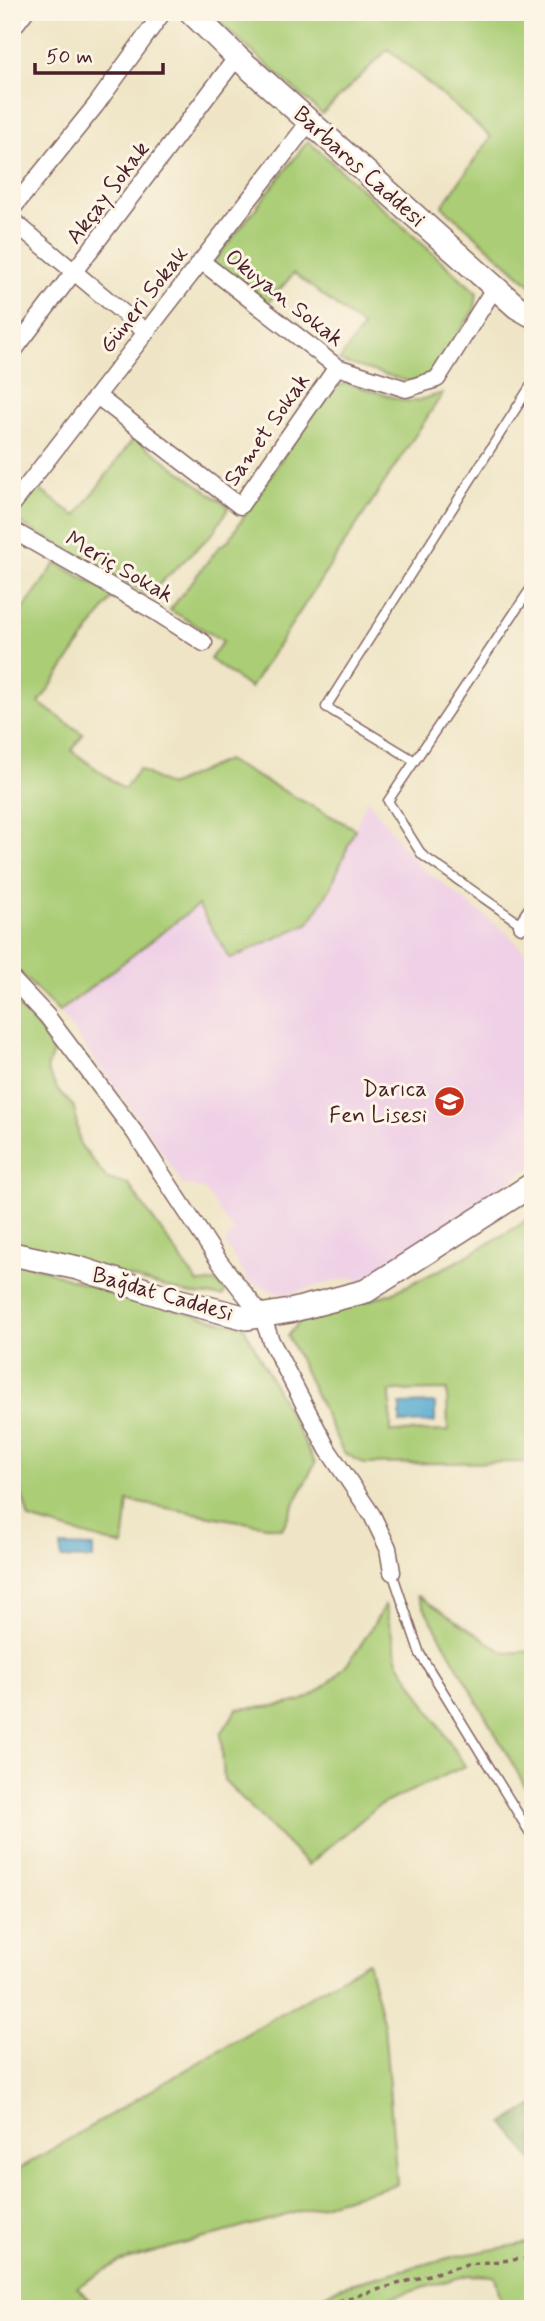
<svg xmlns="http://www.w3.org/2000/svg" width="545" height="2321" font-family="Mynerve,sans-serif">
<style>
.built{fill:#efd0e6}
.green{fill:#aacd76;stroke:#7a7650;stroke-width:2;fill-rule:evenodd}
.forest{fill:#87b067;stroke:#686849;stroke-width:2}
.water{fill:#54aad0;stroke:#4f647e;stroke-width:2}
.lines{fill:none;stroke-linecap:round;stroke-linejoin:round}
.lane-casing{stroke:#846461;stroke-width:11}
.street-casing{stroke:#846461;stroke-width:19}
.secondary-casing{stroke:#846461;stroke-width:26}
.path{stroke:#846461;stroke-width:3.5;stroke-dasharray:5 5;stroke-linecap:butt}
.lane{stroke:#fff;stroke-width:8}
.street{stroke:#fff;stroke-width:16}
.secondary{stroke:#fff;stroke-width:23}
.labels{text-anchor:middle;stroke-width:6;stroke-linejoin:round;paint-order:stroke}
.street-label{font-size:23px;fill:#4a1f2b;stroke:#fcf5e5}
.poi-label{font-size:23px;fill:#4a1f2b;stroke:#fcf5e5;text-anchor:end}
</style>
<rect width="100%" height="100%" fill="#fcf5e5"/>
<filter id="ink" filterUnits="userSpaceOnUse"><feTurbulence type="fractalNoise" baseFrequency=".0143" numOctaves="2"/><feDisplacementMap in="SourceGraphic" scale="14" xChannelSelector="R" yChannelSelector="G"/><feConvolveMatrix kernelMatrix="1 2 1 2 8 2 1 2 1" color-interpolation-filters="sRGB"/></filter>
<filter id="wash" filterUnits="userSpaceOnUse"><feTurbulence type="fractalNoise" baseFrequency=".00686" numOctaves="4" result="noise"/><feDisplacementMap in="SourceGraphic" scale="28" xChannelSelector="R" yChannelSelector="G"/><feGaussianBlur stdDeviation="1.57" result="paint"/><feColorMatrix in="noise" values="0 0 0 0 0 0 0 0 0 0 0 0 0 0 0 0 0 1.4 0 .05"/><feComposite in="paint" operator="in"/></filter>
<g filter="url(#wash)">
<rect width="100%" height="100%" fill="#efe5c6"/>
<!-- built -->
<path class="built" d="M367,799L416,863L508,934L533,961V1166L360,1281L350,1277L284,1295L249,1282L225,1243L233,1232L216,1206L204,1189L182,1184L159,1147L59,1012L198,905L331,887Z"/>
<!-- green -->
<path class="green" d="M208,12H533V287L442,206L491,137L388,49L322,114Z
M308,141L477,293L475,308L431,375L410,382L339,361L363,327L294,273L266,305L213,263Z
M347,383L405,401H416L443,393L250,688L210,659L223,641L170,610L219,547L228,541L327,389Z
M134,438L229,507L213,533L148,595L13,519L37,488L76,516Z
M56,563L114,595L39,703L83,734L72,751L124,789L139,769L169,786L226,760L355,829L331,887L309,923L230,959L198,905L59,1012L12,965V625Z
M12,999L40,1030L53,1051L47,1070L57,1089L74,1107L80,1144L107,1179L128,1184L198,1283L217,1282L225,1291L223,1296L190,1294L12,1244Z
M533,1214V1462L364,1464L343,1452L288,1336L298,1323L392,1293L456,1262L520,1225ZM447,1390L448,1431L391,1432L390,1391Z
M12,1261L27,1264L90,1286L226,1323L243,1325L315,1463L282,1529L128,1501L123,1546L29,1519L20,1488L12,1485Z
M417,1595L505,1653L533,1651V1800Z
M385,1605L398,1661L465,1766L378,1806L308,1865L224,1780L221,1734L237,1709C260,1707 297,1707 316,1693C348,1671 366,1637 385,1605Z
M368,1962L384,2025L397,2184L119,2262L77,2287L99,2309H12V2173Z
M533,2242V2309H503L495,2276L468,2275L389,2298L393,2309H301L339,2287L452,2257Z"/>
<!-- forest -->
<path class="forest" d="M533,2105V2161L504,2123Z"/>
<!-- water -->
<path class="water" d="M435,1403V1422L400,1423V1404Z
M61,1546L93,1547V1559L61,1558Z"/>
</g>
<g filter="url(#ink)">
<g class="lines">
<defs>
<path id="lane" d="M415,761L326,707L533,382
M522,925L422,855L388,801L533,585
M392,1572L420,1654L533,1838"/>
<path id="street" d="M12,29L25,12
M12,209L96,105L163,12
M12,220L146,332
M201,261L337,367L406,389L437,379L495,287
M12,353L237,57
M97,396L240,506L337,367
M12,505L310,121
M12,530L156,612L204,643
M522,925L533,909
M12,979L47,1016L135,1133L219,1261L262,1316L271,1341L328,1450L372,1515L388,1548L392,1572"/>
<path id="secondary" d="M191,12L237,57L517,307L533,316
M12,1254L78,1268L176,1300L247,1318L290,1311L366,1291L533,1184"/>
</defs>
<!-- lane casing -->
<use href="#lane" class="lane-casing"/>
<!-- street casing -->
<use href="#street" class="street-casing"/>
<!-- secondary casing -->
<use href="#secondary" class="secondary-casing"/>
<!-- path -->
<path class="path" d="M320,2309L342,2300L467,2264L533,2258"/>
<!-- lane -->
<use href="#lane" class="lane"/>
<!-- street -->
<use href="#street" class="street"/>
<!-- secondary -->
<use href="#secondary" class="secondary"/>
</g>
</g>
<!-- icons -->
<defs>
<symbol id="school-disc" viewBox="-11 -11 22 22"><circle r="9.5" fill="#c8321e" stroke="#fcf5e5"/><path d="M0-5L7-2L0 1L-7-2ZM-4 1L0 2.5L4 1V4Q0 6-4 4Z" fill="#fff"/></symbol>
</defs>
<g fill-rule="evenodd">
<use href="#school-disc" x="432" y="1084" width="35" height="35"/>
</g>
<g class="labels">
<!-- street labels -->
<g class="street-label">
<text transform="translate(360 166) rotate(42)" y="8">Barbaros Caddesi</text>
<text transform="translate(107 192) rotate(-53)" y="8">Akçay Sokak</text>
<text transform="translate(285 297) rotate(38)" y="8">Okuyan Sokak</text>
<text transform="translate(143 299) rotate(-52)" y="8">Güneri Sokak</text>
<text transform="translate(266 429) rotate(-55)" y="8">Samet Sokak</text>
<text transform="translate(120 566) rotate(30)" y="8">Meriç Sokak</text>
<text transform="translate(163 1293) rotate(16)" y="8">Bağdat Caddesi</text>
</g>
<!-- poi labels -->
<g class="poi-label">
<text x="427" y="1096">Darıca<tspan x="427" dy="26">Fen Lisesi</tspan></text>
</g>
</g>
<!-- margin -->
<rect width="545" height="2321" fill="none" stroke="#fcf5e5" stroke-width="42"/>
<!-- scale -->
<path d="M35 63v10h128v-10" fill="none" stroke="#4a1f2b" stroke-width="3.5"/>
<text x="46" y="63" font-size="21" fill="#4a1f2b" stroke="#fcf5e5" stroke-width="5" paint-order="stroke">50 m</text>
</svg>
